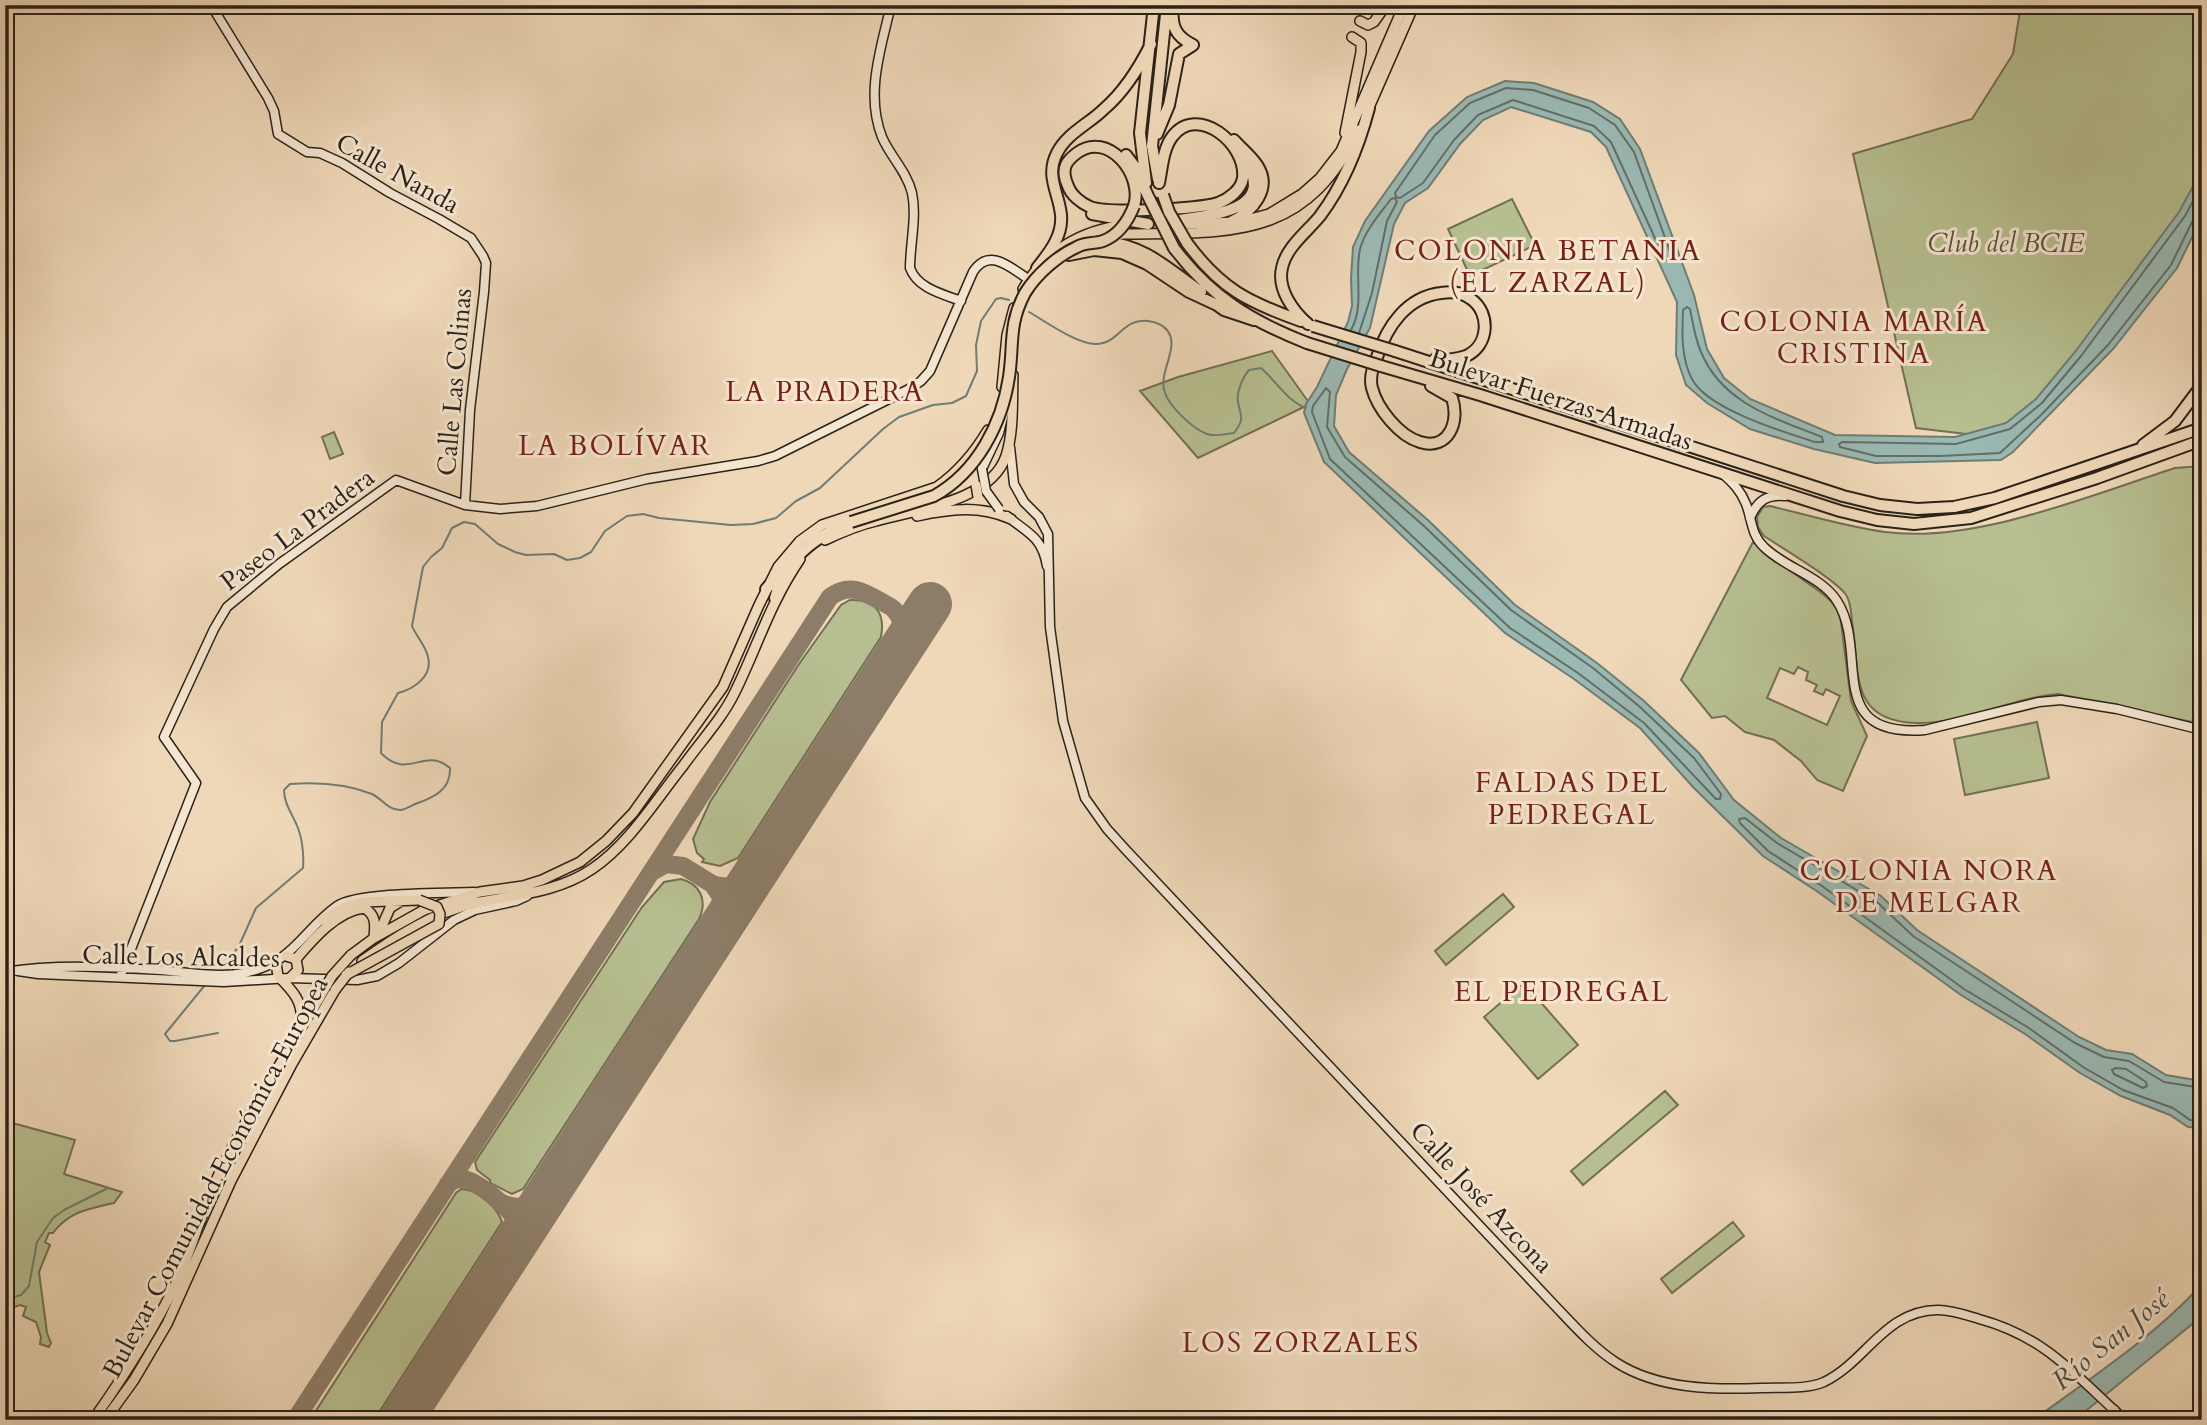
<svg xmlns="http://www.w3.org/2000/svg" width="2207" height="1425" font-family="Cardo,serif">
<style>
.green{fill:#b7bf90;stroke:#717054;stroke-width:2;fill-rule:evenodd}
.water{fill:#9ab9b3;stroke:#6e7d75;stroke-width:2}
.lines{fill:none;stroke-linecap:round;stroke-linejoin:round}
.shore{stroke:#626e66;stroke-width:2}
.stream{stroke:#6e7d75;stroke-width:2}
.taxiway{stroke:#8d7d68;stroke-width:18}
.runway{stroke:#8d7d68;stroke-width:44}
.secondary-casing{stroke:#2b2218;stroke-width:11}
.primary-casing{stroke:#2b2218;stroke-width:12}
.highway-casing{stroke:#2b2218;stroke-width:14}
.secondary{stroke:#f5e6d1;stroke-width:8}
.primary{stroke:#efd8b8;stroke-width:9}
.highway{stroke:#efd8b8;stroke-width:10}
.secondary-bridge-casing{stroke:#2b2218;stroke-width:11;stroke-linecap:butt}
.primary-bridge-casing{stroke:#2b2218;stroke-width:12;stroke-linecap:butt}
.highway-bridge-casing{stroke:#2b2218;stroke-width:14;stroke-linecap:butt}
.secondary-bridge{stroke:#f5e6d1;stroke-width:8}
.primary-bridge{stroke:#efd8b8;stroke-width:9}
.highway-bridge{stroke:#efd8b8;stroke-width:10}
.labels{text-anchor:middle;stroke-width:6;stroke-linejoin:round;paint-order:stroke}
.street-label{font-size:26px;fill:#2b2218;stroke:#f5e6d1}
.park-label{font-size:26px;font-style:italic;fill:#55513c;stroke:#f5e6d1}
.neighbourhood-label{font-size:28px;letter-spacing:2px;fill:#7a1f14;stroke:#f5e6d1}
.water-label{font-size:28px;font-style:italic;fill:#4c4f46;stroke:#f5e6d1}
</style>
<rect width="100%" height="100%" fill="#efd8b8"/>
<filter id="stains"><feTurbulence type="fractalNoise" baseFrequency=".00286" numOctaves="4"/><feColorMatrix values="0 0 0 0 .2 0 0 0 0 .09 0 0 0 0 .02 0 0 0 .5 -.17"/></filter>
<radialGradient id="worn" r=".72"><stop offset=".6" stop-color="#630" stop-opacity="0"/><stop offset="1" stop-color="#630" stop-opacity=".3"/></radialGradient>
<!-- green -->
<path class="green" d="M2021,5H2136L2196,9L2202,99L2201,168L2180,236L2040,405L1983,436L1916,428L1853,154L1972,119L2013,54Z
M1512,199L1535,245L1470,276L1448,229Z
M1272,351L1310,404L1198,458L1140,391L1178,377Z
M334,432L343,454L330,459L322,437Z
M2202,466V724L2058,694C2011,698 1963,724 1916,723C1848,721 1860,671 1852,621C1851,613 1851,602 1846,595C1836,580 1782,548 1764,536L1758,527L1757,517L1763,507L1770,506C1808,515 1847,527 1885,532C1974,544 2091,495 2175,468Z
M1753,542C1766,552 1780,563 1794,573C1811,587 1830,594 1840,615L1851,701L1867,736L1843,791L1817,780L1801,761L1774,740L1745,732L1725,716L1712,718L1681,680ZM1798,667L1808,672L1806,680L1817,685L1814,691L1823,695L1826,689L1840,696L1827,725L1767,698L1780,668L1794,674Z
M850,600C873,599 886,611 881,637L738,858L720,866L702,862L704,859L697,853L693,839L710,802L799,664L841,605Z
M2037,722L2049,778L1965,795L1954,739Z
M681,879C700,884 708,900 699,919L523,1189L512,1194L490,1183V1180L477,1170L475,1162L642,907L664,882Z
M1503,894L1514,907L1446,965L1435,951Z
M1524,983L1578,1045L1538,1079L1484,1017Z
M1665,1091L1678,1105L1583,1185L1571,1171Z
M5,1121L75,1140L64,1174L122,1192L114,1203C89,1209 69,1211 53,1233H49L45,1242L50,1245L39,1272L47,1333L51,1343L49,1347L40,1344L41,1337L36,1322L23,1316L26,1307L20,1305L5,1310Z
M461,1189C478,1189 497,1207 502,1222L374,1420H310L456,1193Z
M1733,1222L1744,1236L1672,1293L1661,1279Z"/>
<!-- water -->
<path class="water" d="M2202,5V217L2177,268L2113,349L2013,452L2001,460L1875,463L1814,449L1750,429L1707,403L1686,385L1676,355L1677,302L1606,147L1591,132L1511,107L1483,120L1460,144L1428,188L1405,203L1394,224L1370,328L1347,369L1336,395L1334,426L1349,452L1429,521L1515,605L1597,663L1644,701L1699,753L1734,800L1781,838L1881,896L1917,930L2079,1037L2106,1050L2132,1054L2166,1075L2202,1081V1128L2188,1127L2170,1115L2121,1096L2080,1073L2025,1034L1961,995L1818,892L1763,856L1693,787L1640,728L1574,679L1505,633L1324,462L1304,413L1306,404L1317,387L1348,322L1352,306L1351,278L1353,247L1365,221L1429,131L1467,97L1505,81L1534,83L1593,102L1620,119L1640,149L1694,295L1707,349L1724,378L1750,399L1835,435L1955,437L2006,423L2036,399L2075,352L2179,212L2196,181L2198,42Z
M2202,1284V1316L2082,1414L2073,1420H2033C2090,1379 2155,1336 2202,1284Z"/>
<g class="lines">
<!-- shore -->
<path class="shore" d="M1506,88L1533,90L1589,108L1615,125L1634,152L1672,257L1671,261L1665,260L1611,142L1594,126L1513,100L1478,115L1454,140L1423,183L1400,198L1396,197L1395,193L1435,135L1470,103Z
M2202,184L2185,216L2081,356L2042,403L2010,429L1956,444L1842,442L1839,444L1840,447L1876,456H1941L2000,453L2041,415L2108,345L2171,265L2193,220L2202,216
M1687,307L1690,309C1693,323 1695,339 1701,352C1722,403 1774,418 1822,437L1823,442H1815C1784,432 1707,409 1692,379C1681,359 1682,332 1683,310Z
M1351,330C1365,305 1354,276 1360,249C1365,230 1380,214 1391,199L1395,198L1397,202L1387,221L1372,293L1359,333
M1326,388L1330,392L1327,427L1345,457L1424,526L1511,610L1593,668L1640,707L1694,758L1721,794L1720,799H1716L1644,723L1578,673L1510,628L1330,459L1312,412L1313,406Z
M2116,1068L2126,1069L2146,1082L2147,1086L2143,1088L2114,1074L2112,1070Z
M2202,1088L2164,1082L2129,1061L2104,1057L2075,1043L1913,936L1877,902L1777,843L1745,818L1739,819L1740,823L1768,851L1822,886L1964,989L2029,1028L2083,1067L2123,1090L2173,1108L2190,1120L2202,1121"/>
<!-- stream -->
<path class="stream" d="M1029,312C1046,322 1077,344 1096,344C1119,344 1122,318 1148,321C1156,322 1162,324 1167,330C1181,347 1157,373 1165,393C1170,407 1193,429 1207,434C1215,437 1225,434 1234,433C1245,418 1241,418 1238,402C1236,392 1243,377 1249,370L1261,368C1277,382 1286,400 1306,408
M221,966L238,948L256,908L303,868C304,854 303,842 298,828C293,815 284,804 284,790L290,784C316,782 347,784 372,794C381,798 388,810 400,810C404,810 411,806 415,804C433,798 451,790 450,768C424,746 408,781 381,753L382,722L398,693C414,689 433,676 428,657C426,646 416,636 412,626L423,567L431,557L442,548L452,528L464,522L475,524L498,544L515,552L526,555L554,554L567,560L580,558L591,552L605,531L627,516L643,514L659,518L731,525L753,524L776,518L796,501L820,488L883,429L899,417L933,405L952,403L966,396L977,371L976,345L981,321L996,299L1001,298L1009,300
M205,985L165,1034L170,1041H175L218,1033
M5,1300L21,1295L29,1286L37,1242L53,1218L64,1210L108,1188"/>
<!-- taxiway -->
<path class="taxiway" d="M652,872L666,864L683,866L712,884L720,895L724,922
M712,884C729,890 740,885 754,875
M448,1184C453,1180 457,1178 464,1179C478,1182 511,1208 516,1222C519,1229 516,1237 515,1245
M500,1202C517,1211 531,1206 546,1196
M295,1420L830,597C849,583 863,591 882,602C887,605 893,607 896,612C905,623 904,637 900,650"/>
<!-- runway -->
<path class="runway" d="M401,1420L930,604"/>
<defs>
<path id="secondary" d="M211,5L268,98L274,111L278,134L307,152L320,153L342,163L390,193L439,219L471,238L483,256L486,263L484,292L470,410L465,505
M891,5C881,48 865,94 882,137C890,156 907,172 912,193C917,217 910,244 910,268C917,288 942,294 961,301
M1010,447L1014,484L1024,502L1039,517L1048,534L1050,627L1063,721L1085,798L1090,805L1107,829L1126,850L1558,1309C1576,1328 1595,1349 1617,1363C1658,1389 1713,1390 1761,1388C1781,1387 1805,1390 1824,1382C1866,1362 1885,1310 1938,1310C1952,1310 1966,1315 1979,1319C2046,1337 2076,1376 2125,1420
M982,469L999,433L1005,409
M1723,474C1733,483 1741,491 1746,504C1752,519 1751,535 1764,547C1785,568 1821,576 1837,601C1870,652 1822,738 1925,730L2039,702L2061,700L2117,709L2202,730
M1007,516C1027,533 1042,536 1047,566
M1750,518C1757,501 1767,494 1785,496
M18,971L38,974L224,982L290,978L357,980L377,976L399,963L454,920L475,910L516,901L527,896
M5,972C55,964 109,967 159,970C187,972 217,978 244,973C294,963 301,932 337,906C357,892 446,893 474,892
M120,977L196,783L164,737L214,629L227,607L279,564L396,480L465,505L500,509L537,506L647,479L758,461L775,456L911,388L921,381L930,371L973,272C989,247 1010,267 1028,279"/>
<path id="primary" d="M1360,21L1368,25L1374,22L1386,5
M1367,112L1414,5
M1345,133L1361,52V43L1352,37
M1181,224L1239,222L1269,214L1302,194L1320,178L1341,151L1404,5
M1111,236L1123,234C1229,232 1305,242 1358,130
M1023,289C1045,251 1082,230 1125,225
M1002,387L1007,335L1014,308
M917,516C950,509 979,505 1011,519
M825,540C842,532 858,525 876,521C917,509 990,502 1006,456C1014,431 1012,401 1013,375
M322,920L345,907L362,902L419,900
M378,935L390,908L401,901
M351,955L374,938L424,910L480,892L523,886L542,880L580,862L606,841L633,813L723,687L759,605L778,567L800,541L822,525L937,487C958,472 975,452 988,430
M286,956L296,959
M296,959C313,939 337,911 364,908C377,915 375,926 374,938
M362,961C396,936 433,913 475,903C514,895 557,893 592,869C629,844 655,801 683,766C700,742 722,719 735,692C758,645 770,603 800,559
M276,963L278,976C293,991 304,1002 301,1025
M290,978L298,970L296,959
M93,1420C124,1376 153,1332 176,1283C193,1247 202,1209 219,1174C250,1109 290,1050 325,988
M105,1420L134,1380L167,1324L231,1181L292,1064L335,990
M2112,1420L2114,1410"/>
<path id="highway" d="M1173,5C1171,26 1175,36 1193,45
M1157,134L1169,105L1179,54L1193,45
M1126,155L1135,167L1148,196
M1158,179L1152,146L1167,5
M1146,183L1140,133L1154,5
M1134,206C1144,175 1108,130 1077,153C1073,156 1068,160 1066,165C1063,171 1065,180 1068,186C1071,195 1081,203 1090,207C1110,214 1197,209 1218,203C1229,199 1241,190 1243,178C1247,144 1197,103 1172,137C1163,149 1162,168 1159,183
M1092,214L1148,224
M1231,222C1252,212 1273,189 1257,165C1251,156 1241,148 1234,140
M1166,223C1189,216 1251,217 1254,186C1254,175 1251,167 1245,159
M1103,241C1146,246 1167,268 1201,292
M1187,243C1221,289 1248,302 1301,321
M1174,248C1211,297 1251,321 1307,343
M1069,255L1094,250L1122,253L1147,264L1189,292L1217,305L1224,310L1254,320
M1037,268C1049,253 1063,236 1061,215C1059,193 1045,176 1057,153C1067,133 1089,124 1104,109C1125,91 1139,68 1151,44
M1308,324C1293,311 1277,289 1282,268C1286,247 1308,231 1320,216C1344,184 1359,146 1369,108
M1395,351L1843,496L1880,505L1917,509L1954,507L1995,498L2202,428
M1381,366L1480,395L1840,511L1877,520L1914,524L1971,518L2097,478L2202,440
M1431,386L1452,398C1460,421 1449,451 1420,442C1399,436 1377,408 1372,388C1369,377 1373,366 1377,357C1387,326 1407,297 1441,293C1452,291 1462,292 1471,299C1491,313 1489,346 1466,356C1456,360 1445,360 1434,360
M2143,445L2175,421L2202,385
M766,589C794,560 812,536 851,522
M775,598L782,577"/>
</defs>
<!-- secondary casing -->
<use href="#secondary" class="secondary-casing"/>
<!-- primary casing -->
<use href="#primary" class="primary-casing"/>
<!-- highway casing -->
<use href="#highway" class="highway-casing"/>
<!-- secondary -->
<use href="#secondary" class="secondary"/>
<!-- primary -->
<use href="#primary" class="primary"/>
<!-- highway -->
<use href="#highway" class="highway"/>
<defs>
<path id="secondary-bridge" d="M982,469L986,491L999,509"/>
<path id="primary-bridge" d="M976,485L978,497
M346,975L439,924L440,914L437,907L419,900
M325,988L332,976L351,955
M335,990L349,972"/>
<path id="highway-bridge" d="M1163,195L1169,212L1187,243
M1149,198L1174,248
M1313,326L1395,351
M1307,343L1381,366
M851,522L934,496C977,472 1002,424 1009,377C1014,344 1008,325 1025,293C1036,275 1057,256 1077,247C1085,242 1095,244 1103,241C1119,235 1128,221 1134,206"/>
</defs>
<!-- secondary-bridge casing -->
<use href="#secondary-bridge" class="secondary-bridge-casing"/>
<!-- primary-bridge casing -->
<use href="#primary-bridge" class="primary-bridge-casing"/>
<!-- highway-bridge casing -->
<use href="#highway-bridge" class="highway-bridge-casing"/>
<!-- secondary-bridge -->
<use href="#secondary-bridge" class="secondary-bridge"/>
<!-- primary-bridge -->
<use href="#primary-bridge" class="primary-bridge"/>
<!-- highway-bridge -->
<use href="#highway-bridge" class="highway-bridge"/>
</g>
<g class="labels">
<!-- street labels -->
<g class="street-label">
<text transform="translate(398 173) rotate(29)" y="9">Calle Nanda</text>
<text transform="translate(454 382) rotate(-85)" y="9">Calle Las Colinas</text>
<text transform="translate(1561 399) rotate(18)" y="9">Bulevar Fuerzas Armadas</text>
<text transform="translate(297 529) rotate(-37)" y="9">Paseo La Pradera</text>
<text transform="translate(181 956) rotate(1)" y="9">Calle Los Alcaldes</text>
<text transform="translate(215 1177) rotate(-62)" y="9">Bulevar Comunidad Económica Europea</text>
<text transform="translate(1482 1197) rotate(47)" y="9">Calle José Azcona</text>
</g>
<!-- park labels -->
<g class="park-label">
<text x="2006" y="252">Club del BCIE</text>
</g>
<!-- neighbourhood labels -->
<g class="neighbourhood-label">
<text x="1548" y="260">COLONIA BETANIA<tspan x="1548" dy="32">(EL ZARZAL)</tspan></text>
<text x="1854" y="331">COLONIA MARÍA<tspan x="1854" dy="32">CRISTINA</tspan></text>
<text x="825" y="401">LA PRADERA</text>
<text x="615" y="455">LA BOLÍVAR</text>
<text x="1572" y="792">FALDAS DEL<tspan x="1572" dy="32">PEDREGAL</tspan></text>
<text x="1929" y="880">COLONIA NORA<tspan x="1929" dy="32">DE MELGAR</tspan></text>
<text x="1562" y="1001">EL PEDREGAL</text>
<text x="1301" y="1352">LOS ZORZALES</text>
</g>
<!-- water labels -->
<g class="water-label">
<text transform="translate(2110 1339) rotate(-39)" y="10">Río San José</text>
</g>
</g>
<!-- margin -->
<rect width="2207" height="1425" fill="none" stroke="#efd8b8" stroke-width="28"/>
<rect x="7" y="7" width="2193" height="1411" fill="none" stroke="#2b2218" stroke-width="3.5"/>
<rect x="14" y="14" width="2179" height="1397" fill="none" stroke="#2b2218" stroke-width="2"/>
<rect width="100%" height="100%" filter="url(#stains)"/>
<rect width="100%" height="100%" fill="url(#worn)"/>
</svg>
